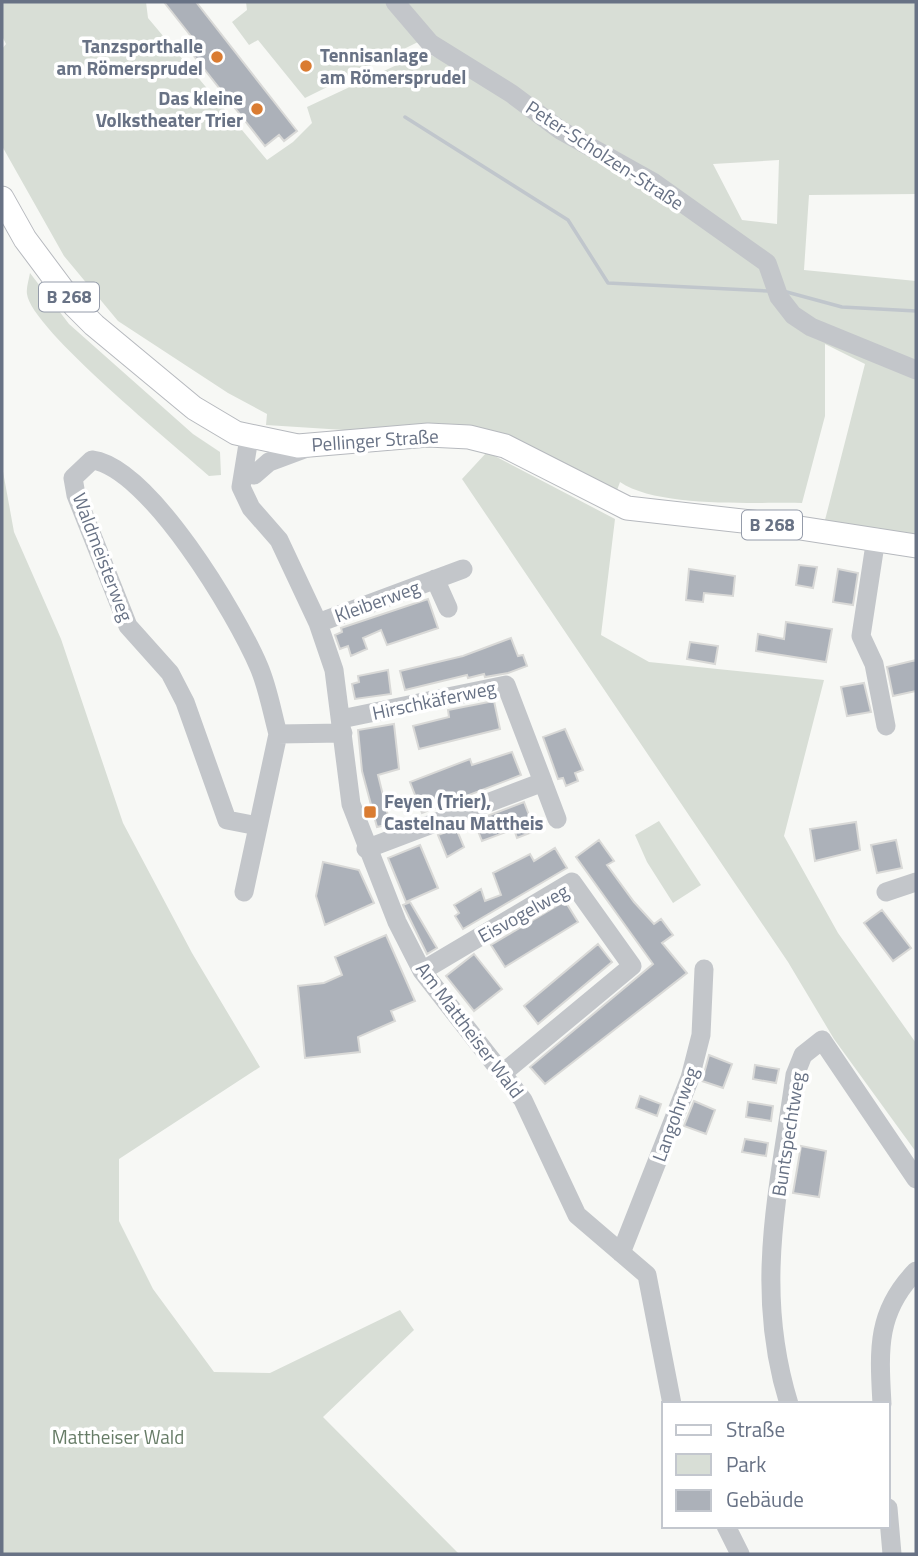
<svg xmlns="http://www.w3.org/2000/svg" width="918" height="1556" font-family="'Titillium Web',sans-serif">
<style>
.green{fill:#d8ded6;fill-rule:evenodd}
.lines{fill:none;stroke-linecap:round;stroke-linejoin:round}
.stream{stroke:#c0c6cc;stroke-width:3.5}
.building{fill:#acb1b9;stroke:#d9d9d7;stroke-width:2}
.major-casing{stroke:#b6b9be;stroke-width:25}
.minor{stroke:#c3c6ca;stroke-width:19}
.major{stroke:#fff;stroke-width:23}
.poi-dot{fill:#da7c32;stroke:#fff;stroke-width:2.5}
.labels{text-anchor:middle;stroke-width:7;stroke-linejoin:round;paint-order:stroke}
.shield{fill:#fff;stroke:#959caa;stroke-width:2}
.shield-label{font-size:18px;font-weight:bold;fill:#687285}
.poi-label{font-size:19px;font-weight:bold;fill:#687285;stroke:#fff;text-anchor:end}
.street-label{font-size:19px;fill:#687285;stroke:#fff}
.park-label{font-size:19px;fill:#677c67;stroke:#fff}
</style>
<rect width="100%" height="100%" fill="#f7f8f5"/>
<!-- green -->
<path class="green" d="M2,2H146L148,18L267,160L293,142L312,123L307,107L416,56L429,54L447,63L404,2H916V194L809,195L804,270L916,281V539L825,520L865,364L825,344V416L802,503C754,502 658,508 620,482L616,493L487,429L434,423L360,431L266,425L267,414L228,393L118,321L64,256L2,146V49L6,44L2,36ZM779,160L777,224L742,220L713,164Z
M246,2H388L422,40L305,98L258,40L249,45L232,22L247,10Z
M30,273L69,324L193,434L220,452L221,475L209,476C177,447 31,329 27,294C26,288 29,279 30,273Z
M487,452L615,519L601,635L649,662L824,680L784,836L838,933L916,1043V1152L834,1039L788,962L462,479Z
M2,466L14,532L61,639L123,823L192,953L260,1067L119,1159V1221L153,1289L214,1372L270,1373L400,1310L414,1330L323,1417L459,1554H2Z
M659,821L701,885L673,903L647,862L635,835Z"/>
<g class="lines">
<!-- stream -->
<path class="stream" d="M405,117L568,220L608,283L768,291
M783,291L842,307L916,311"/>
</g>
<!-- building -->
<path class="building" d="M164,2H196L297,131L284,141L279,135L265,146L186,46L194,40Z
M799,565L817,567L813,588L796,585Z
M689,569L735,576L733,596L704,593L703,602L686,600Z
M838,569L858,573L853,605L833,602Z
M428,599L438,628L387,645L381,630L363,638L367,649L351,656L348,646L340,649L335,635L342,632L341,628Z
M786,622L832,629L826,662L756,651L758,634L784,639Z
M511,638L518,656L523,655L527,666L508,673L485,677L484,674L468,678L467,675L405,690L400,671L463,656Z
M690,642L718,646L715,664L687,659Z
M916,660V691L893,696L887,667Z
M388,670L391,694L355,699L352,684L359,682L358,676Z
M864,683L871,712L847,716L841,687Z
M494,701L500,729L419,749L413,726L449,717L448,710Z
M394,724L399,769L378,775L390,824L377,827L362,771L358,730Z
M565,729L583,770L575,773L578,781L566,786L563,778L558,779L543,737Z
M512,752L521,775L422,813L410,782L470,759L472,765Z
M524,802L535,831L517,838L514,829L482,841L474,821Z
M856,822L860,850L815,861L810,829Z
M456,828L464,847L447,857L438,835Z
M599,840L614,861L607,865L634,902L654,924L661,919L673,935L662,943L687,973L545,1084L530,1067L653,964L576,857Z
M896,840L902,868L877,873L871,845Z
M420,845L438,888L406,902L388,858Z
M555,848L567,868L463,929L455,916L459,913L454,905L481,889L485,901L501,895L493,873L530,854L534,861Z
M323,862L359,870L374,903L325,925L316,896Z
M565,901L578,922L505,967L491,945Z
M410,902L437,948L427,954L403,905Z
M882,910L911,948L893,961L864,923Z
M386,935L415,1001L391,1011L395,1021L358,1037L360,1052L305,1058L298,986L324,983L342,975L335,957Z
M598,944L612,962L538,1024L524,1006Z
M474,954L502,989L474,1011L446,976Z
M709,1055L732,1064L723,1088L702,1081Z
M755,1065L779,1069L776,1083L753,1079Z
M640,1096L661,1104L657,1116L636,1108Z
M694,1101L715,1110L706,1134L684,1126Z
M748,1102L773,1106L771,1121L746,1117Z
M745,1139L768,1143L766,1156L742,1152Z
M801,1146L826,1151L819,1197L793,1193Z"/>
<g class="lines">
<defs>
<path id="major" d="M2,198L25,239L75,306L94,325L194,408L236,433L298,446L428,435L469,437L505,446L627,508L787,526L916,546"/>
</defs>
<!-- major casing -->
<use href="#major" class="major-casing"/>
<!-- minor -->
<path class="minor" d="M395,2L430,43L512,94L560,130L653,182L767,263L779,297L793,315L811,327L916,370
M249,438L241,487L251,508L279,540L318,623L334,670L351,804L397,922L422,971L523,1100L577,1215L647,1275L672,1404
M254,475L269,462L312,446
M876,538L861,636L874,664L886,726
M435,579L448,608
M318,623L463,569
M341,719L506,685L543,782L366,849
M543,782L557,819
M258,826L227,820L185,702L170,673L128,626L76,495L73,478L92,460C149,467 237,615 259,667C268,688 272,712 278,734L343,733
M244,892L278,734
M886,892L916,882
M422,971L572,882L632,966L503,1073
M621,1253L690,1078L701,1035L704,969
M789,1404C753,1288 779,1191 795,1075L803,1055L822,1040L916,1179
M882,1404C879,1350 876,1312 916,1271
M888,1508L892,1554
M726,1526L740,1554"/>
<!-- major -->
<use href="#major" class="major"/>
</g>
<!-- markers -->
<g class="poi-dot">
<circle cx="217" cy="57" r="7"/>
<circle cx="306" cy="66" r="7"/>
<circle cx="257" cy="109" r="7"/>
<rect x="363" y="805" width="14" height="14" rx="3.5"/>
</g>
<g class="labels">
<!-- shield labels -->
<g class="shield">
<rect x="39" y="282.5" width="60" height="29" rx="5"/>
<rect x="742" y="510.5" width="60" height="29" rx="5"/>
</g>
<g class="shield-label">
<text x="69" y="303">B 268</text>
<text x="772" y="531">B 268</text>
</g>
<!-- poi labels -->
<g class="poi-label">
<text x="203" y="53">Tanzsporthalle<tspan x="203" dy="22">am Römersprudel</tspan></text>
<text x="320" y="62" text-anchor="start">Tennisanlage<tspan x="320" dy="22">am Römersprudel</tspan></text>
<text x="243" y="105">Das kleine<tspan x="243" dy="22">Volkstheater Trier</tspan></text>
<text x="384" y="808" text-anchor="start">Feyen (Trier),<tspan x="384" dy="22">Castelnau Mattheis</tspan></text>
</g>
<!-- street labels -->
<g class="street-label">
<text transform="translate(605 155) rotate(33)" y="7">Peter-Scholzen-Straße</text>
<text transform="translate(375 440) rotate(-4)" y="7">Pellinger Straße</text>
<text transform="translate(103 557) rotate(69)" y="7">Waldmeisterweg</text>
<text transform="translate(377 601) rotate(-20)" y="7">Kleiberweg</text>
<text transform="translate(434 700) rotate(-12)" y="7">Hirschkäferweg</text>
<text transform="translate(523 913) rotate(-29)" y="7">Eisvogelweg</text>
<text transform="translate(470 1030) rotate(53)" y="7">Am Mattheiser Wald</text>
<text transform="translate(675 1114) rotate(-70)" y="7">Langohrweg</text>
<text transform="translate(788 1134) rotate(-81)" y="7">Buntspechtweg</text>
</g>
<!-- park labels -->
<g class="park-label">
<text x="118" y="1444">Mattheiser Wald</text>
</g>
</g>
<!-- border -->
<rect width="918" height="1556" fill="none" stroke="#687285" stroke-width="7"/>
<!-- legend -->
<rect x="662" y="1402" width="228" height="126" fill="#ffffff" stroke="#c3c7ce" stroke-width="2"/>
<rect x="676" y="1425" width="35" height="10" fill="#ffffff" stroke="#c3c7ce" stroke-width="2"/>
<text x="726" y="1437" font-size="21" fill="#687285">Straße</text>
<rect x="676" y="1454" width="35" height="21" fill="#d8ded6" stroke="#c3c7ce" stroke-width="2"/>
<text x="726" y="1472" font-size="21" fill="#687285">Park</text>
<rect x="676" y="1490" width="35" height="21" fill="#acb1b9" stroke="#c3c7ce" stroke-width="2"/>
<text x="726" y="1507" font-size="21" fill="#687285">Gebäude</text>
</svg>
